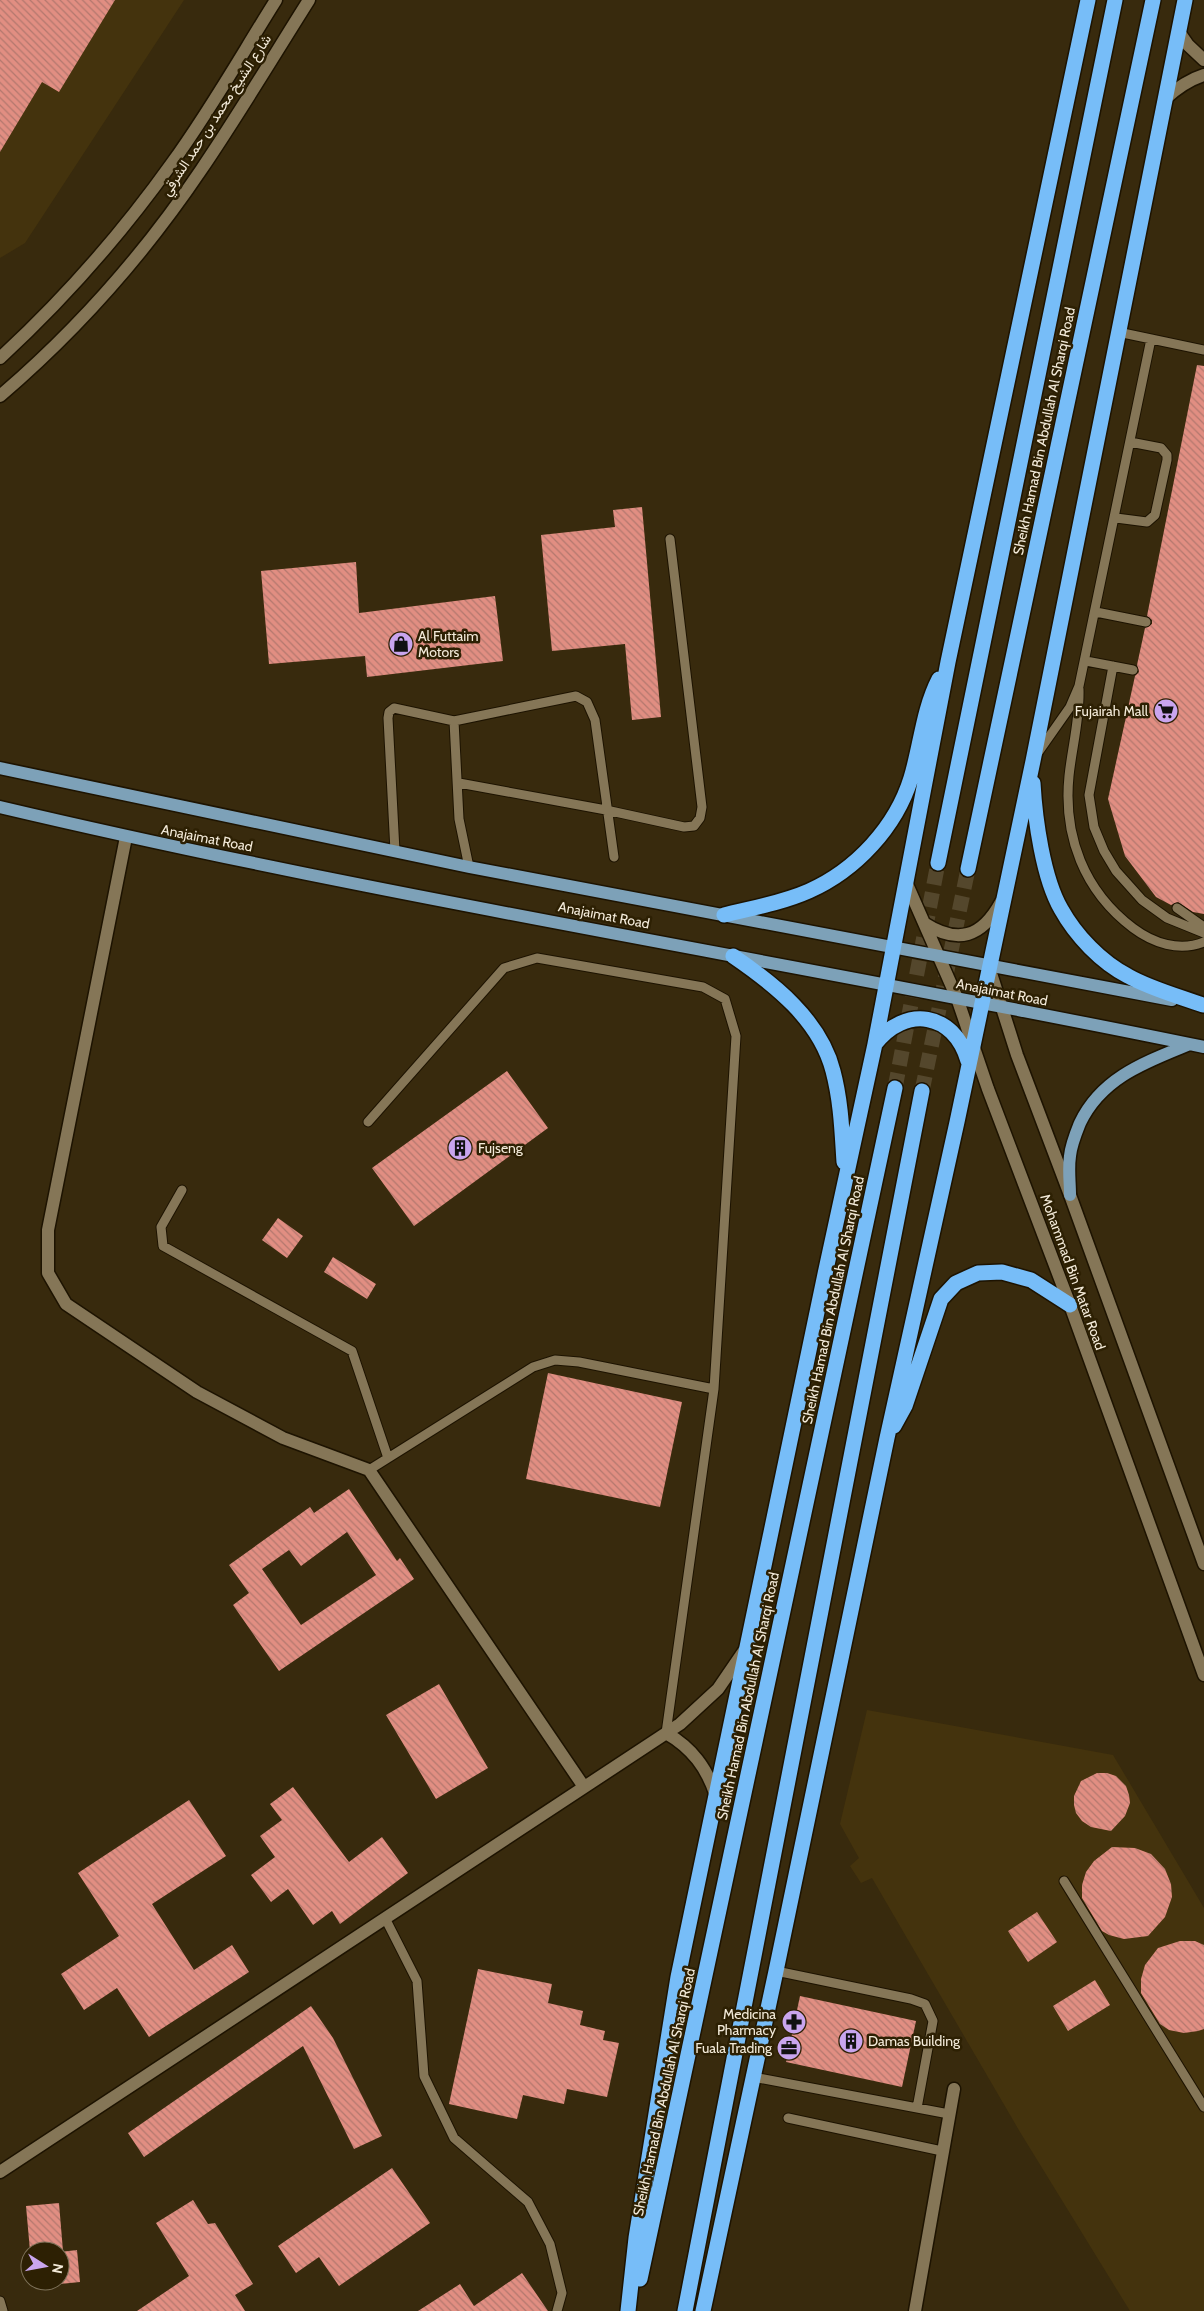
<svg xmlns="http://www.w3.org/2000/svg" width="1204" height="2311" font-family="Cabin,Vazirmatn,sans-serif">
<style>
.built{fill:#44330d}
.building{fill:url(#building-back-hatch);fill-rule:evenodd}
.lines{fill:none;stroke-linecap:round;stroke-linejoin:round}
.highway-tunnel{stroke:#54472c;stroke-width:15;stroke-dasharray:15 8;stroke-linecap:butt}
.lane-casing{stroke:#1d1301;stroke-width:11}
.street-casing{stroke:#1d1301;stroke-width:15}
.secondary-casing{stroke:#1d1301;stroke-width:15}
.primary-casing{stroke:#1d1301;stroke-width:15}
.highway-casing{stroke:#1d1301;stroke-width:18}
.lane{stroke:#857657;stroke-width:9}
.street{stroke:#857657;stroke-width:12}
.secondary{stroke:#857657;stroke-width:12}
.primary{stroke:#7da1b8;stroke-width:12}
.highway{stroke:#77bdf8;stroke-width:15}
.labels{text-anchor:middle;stroke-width:5;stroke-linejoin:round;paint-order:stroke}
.street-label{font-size:14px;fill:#f4ebda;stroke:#2d2003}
.poi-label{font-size:14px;fill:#f4ebda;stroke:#2d2003;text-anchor:start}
</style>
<defs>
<pattern id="building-back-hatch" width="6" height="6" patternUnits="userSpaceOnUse" patternTransform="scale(1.25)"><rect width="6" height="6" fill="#e18e82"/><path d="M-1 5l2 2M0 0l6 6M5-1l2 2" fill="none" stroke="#b3786e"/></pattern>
</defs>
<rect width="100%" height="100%" fill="#382a0d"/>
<!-- built -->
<path class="built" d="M0,0H184L25,243L0,258Z
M867,1710L1113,1755L1204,1908V2311H1130L1020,2132L872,1878L861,1883L850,1866L859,1858L840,1824Z"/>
<!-- building -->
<path class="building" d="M0,0H115L59,92L42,82L0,152Z
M1197,365L1204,366V914L1193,912L1178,902L1171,905L1156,897L1125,856L1108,799L1135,676L1139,672L1137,665L1145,628L1152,624V620L1147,616Z
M642,507L661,717L632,720L625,644L552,651L541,535L615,527L613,510Z
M356,562L359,613L495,596L503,661L367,677L365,656L269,664L261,571Z
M507,1071L548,1128L414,1226L372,1168Z
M278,1218L303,1236L287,1258L262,1240Z
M333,1257L376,1284L367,1299L324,1272Z
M548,1373L682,1402L660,1507L526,1479Z
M349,1489L397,1561L400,1558L414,1579L279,1671L233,1605L249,1593L229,1565L310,1507L314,1513ZM347,1532L376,1575L301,1625L262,1569L289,1550L301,1566Z
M439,1684L488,1768L436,1799L386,1715Z
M1097,1773H1107L1116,1776L1126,1786L1129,1795L1130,1803L1125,1816L1111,1831L1091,1827L1082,1821L1076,1813L1074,1805V1796L1081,1781Z
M293,1787L349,1862L382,1837L408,1873L340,1924L332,1911L313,1925L288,1889L271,1902L251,1875L275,1857L260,1836L282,1820L270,1804Z
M189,1800L226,1856L152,1904L194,1970L232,1945L249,1972L149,2037L117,1988L84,2010L61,1974L119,1936L78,1873Z
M1112,1847L1135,1848L1151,1854L1165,1869L1171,1884L1172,1897L1165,1917L1148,1936L1124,1939L1109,1935L1102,1931L1082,1898V1885L1086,1872L1094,1861Z
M1037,1912L1057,1942L1028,1962L1008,1931Z
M1180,1941H1195L1204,1945V2029L1198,2031L1184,2033L1169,2030L1160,2024L1141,1993V1979L1145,1965L1158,1948Z
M478,1969L552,1984L548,2003L583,2011L580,2025L605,2031L603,2040L619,2043L607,2097L567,2089L564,2104L523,2095L517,2119L449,2104Z
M1095,1980L1110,2005L1068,2031L1053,2006Z
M800,1996L916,2021L902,2087L786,2062Z
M311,2006L333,2038L382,2136L354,2149L303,2046L144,2157L128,2133Z
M392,2168L430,2223L339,2286L319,2257L296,2273L278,2246Z
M193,2200L208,2224L215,2223L253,2284L235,2295L245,2311H137L189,2276L156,2223Z
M59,2203L63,2251H30L26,2206Z
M77,2250L80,2282L60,2284V2252Z
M522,2273L548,2311H418L460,2284L474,2306Z"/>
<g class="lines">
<!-- highway-tunnel -->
<path class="highway-tunnel" d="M895,1088L938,863
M922,1091L968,869"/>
<defs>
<path id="lane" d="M1118,332L1204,350
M1116,518L1147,522L1155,515L1167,460V455L1161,448L1130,442
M1096,612L1146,622
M1086,661L1133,670
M1113,666L1089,795L1094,827L1104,851L1116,871L1142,900L1167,918L1204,933
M1079,689C1080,719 1072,747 1069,776C1063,836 1084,891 1133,928C1153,943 1179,952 1204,942
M454,721L459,819L469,867
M1037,754L1070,707L1079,686L1151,339
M459,783L606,810L684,827L694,826L700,818L702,807L670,539
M395,851L388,718L389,712L394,708L454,721L576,696L587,702L595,720L614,857
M1177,908L1204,927
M368,1122L504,968L537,958L703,987L725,999L736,1036L714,1389L666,1733
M182,1190L161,1227L163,1246L352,1351L388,1458
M369,1470L533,1367L555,1360L579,1362L714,1389
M1064,1881L1204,2107
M385,1918L417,1981L424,2076L454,2138L528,2202L550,2244L562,2293L557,2311
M776,1971L911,1999L925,2004L933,2021L917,2108
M753,2077L949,2114
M788,2118L942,2151
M0,2301L3,2311"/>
<path id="street" d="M1179,32L1188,45L1204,60
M1165,99C1177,88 1188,80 1204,75
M126,837L48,1230V1273L66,1304L197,1392L283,1438L369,1470L584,1787
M666,1733C692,1748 707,1768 716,1796
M0,2172L680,1724L718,1689L744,1651
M915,2311L954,2089"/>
<path id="secondary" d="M0,358C64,299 122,233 172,163C210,111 242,54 276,0
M0,396C76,331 145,253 201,170C239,114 273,57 309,0
M906,882L957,998L988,1089L1070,1305L1204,1675
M924,923C958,945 982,937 1001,902
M989,967L1017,1055L1070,1195L1204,1564"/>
<path id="primary" d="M0,768L469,867L1172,1000
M0,807C398,901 803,964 1204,1047
M1070,1195C1070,1182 1068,1169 1070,1156C1071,1145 1076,1133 1080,1123C1102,1077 1146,1062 1190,1044"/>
<path id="highway" d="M1033,783C1035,819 1043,878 1061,909C1076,936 1101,962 1128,976C1151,989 1178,996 1203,1005
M938,863L1115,0
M968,869L1153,0
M724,915C752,908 782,903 809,891C856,870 896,827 911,778C921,745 923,710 939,679
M733,956C774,984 820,1020 833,1071C841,1101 842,1132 844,1162
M875,1044C905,1005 954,1012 968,1061
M894,1426L905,1406L941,1299L956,1283L978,1273L1002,1272L1031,1280L1070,1305
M640,2279L895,1088
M628,2311L636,2238L678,1977L825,1274L875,1044L948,662L1088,0
M685,2311L922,1091
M703,2311L776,1971L887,1438L957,1122L1033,761L1185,0"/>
</defs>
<!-- lane casing -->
<use href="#lane" class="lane-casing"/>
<!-- street casing -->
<use href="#street" class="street-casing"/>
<!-- secondary casing -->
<use href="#secondary" class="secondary-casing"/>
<!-- primary casing -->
<use href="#primary" class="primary-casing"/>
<!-- highway casing -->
<use href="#highway" class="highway-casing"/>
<!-- lane -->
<use href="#lane" class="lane"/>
<!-- street -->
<use href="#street" class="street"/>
<!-- secondary -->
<use href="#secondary" class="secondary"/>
<!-- primary -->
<use href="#primary" class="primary"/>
<!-- highway -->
<use href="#highway" class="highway"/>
</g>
<!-- icons -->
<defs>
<symbol id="shop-disc" viewBox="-11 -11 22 22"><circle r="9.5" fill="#c9a5ee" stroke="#2d2003"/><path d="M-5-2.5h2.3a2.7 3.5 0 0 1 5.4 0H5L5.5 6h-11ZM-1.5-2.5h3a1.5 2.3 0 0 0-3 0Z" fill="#111"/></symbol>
<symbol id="supermarket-disc" viewBox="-11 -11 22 22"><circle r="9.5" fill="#c9a5ee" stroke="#2d2003"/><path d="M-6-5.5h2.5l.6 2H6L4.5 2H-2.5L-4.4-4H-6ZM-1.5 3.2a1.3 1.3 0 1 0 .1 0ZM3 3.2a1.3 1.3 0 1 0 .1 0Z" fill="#111"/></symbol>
<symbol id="building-disc" viewBox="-11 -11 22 22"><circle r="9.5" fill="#c9a5ee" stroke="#2d2003"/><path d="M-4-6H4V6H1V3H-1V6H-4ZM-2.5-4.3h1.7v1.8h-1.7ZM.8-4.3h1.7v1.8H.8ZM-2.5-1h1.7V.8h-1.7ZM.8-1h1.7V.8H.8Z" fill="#111"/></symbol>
<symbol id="pharmacy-disc" viewBox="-11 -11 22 22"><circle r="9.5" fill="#c9a5ee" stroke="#2d2003"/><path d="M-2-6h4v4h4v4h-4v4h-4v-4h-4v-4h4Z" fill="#111"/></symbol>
<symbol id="office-disc" viewBox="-11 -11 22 22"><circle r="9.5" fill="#c9a5ee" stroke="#2d2003"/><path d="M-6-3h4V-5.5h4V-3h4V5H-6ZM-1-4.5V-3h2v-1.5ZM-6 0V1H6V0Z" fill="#111"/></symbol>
</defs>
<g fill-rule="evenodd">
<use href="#shop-disc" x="387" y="630" width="28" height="28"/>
<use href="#supermarket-disc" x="1152" y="697" width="28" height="28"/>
<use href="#building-disc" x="446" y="1134" width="28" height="28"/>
<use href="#pharmacy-disc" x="780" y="2008" width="28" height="28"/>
<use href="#building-disc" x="837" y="2027" width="28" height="28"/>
<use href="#office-disc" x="775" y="2034" width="28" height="28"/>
</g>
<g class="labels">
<!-- street labels -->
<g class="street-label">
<text transform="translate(216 115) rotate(-57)" y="5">شارع الشيخ محمد بن حمد الشرقي</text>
<text transform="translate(1044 431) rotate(-78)" y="5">Sheikh Hamad Bin Abdullah Al Sharqi Road</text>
<text transform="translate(207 838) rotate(11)" y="5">Anajaimat Road</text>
<text transform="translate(604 915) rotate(11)" y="5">Anajaimat Road</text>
<text transform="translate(1002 992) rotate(11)" y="5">Anajaimat Road</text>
<text transform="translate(1073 1272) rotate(70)" y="5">Mohammad Bin Matar Road</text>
<text transform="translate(833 1300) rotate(-78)" y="5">Sheikh Hamad Bin Abdullah Al Sharqi Road</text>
<text transform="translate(748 1696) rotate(-78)" y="5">Sheikh Hamad Bin Abdullah Al Sharqi Road</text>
<text transform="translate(664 2092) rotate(-78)" y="5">Sheikh Hamad Bin Abdullah Al Sharqi Road</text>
</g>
<!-- poi labels -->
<g class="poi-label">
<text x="418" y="641">Al Futtaim<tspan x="418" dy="16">Motors</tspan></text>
<text x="1148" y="716" text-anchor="end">Fujairah Mall</text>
<text x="478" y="1153">Fujseng</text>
<text x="776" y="2019" text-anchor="end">Medicina<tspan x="776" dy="16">Pharmacy</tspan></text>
<text x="868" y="2046">Damas Building</text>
<text x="772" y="2053" text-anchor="end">Fuala Trading</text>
</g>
</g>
<!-- north arrow -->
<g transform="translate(45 2266) rotate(101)"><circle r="24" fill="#2d2003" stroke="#7d7159"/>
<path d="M0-4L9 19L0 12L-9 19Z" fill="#c9a5ee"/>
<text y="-8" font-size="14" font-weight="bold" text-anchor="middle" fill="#f4ebda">N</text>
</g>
</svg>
